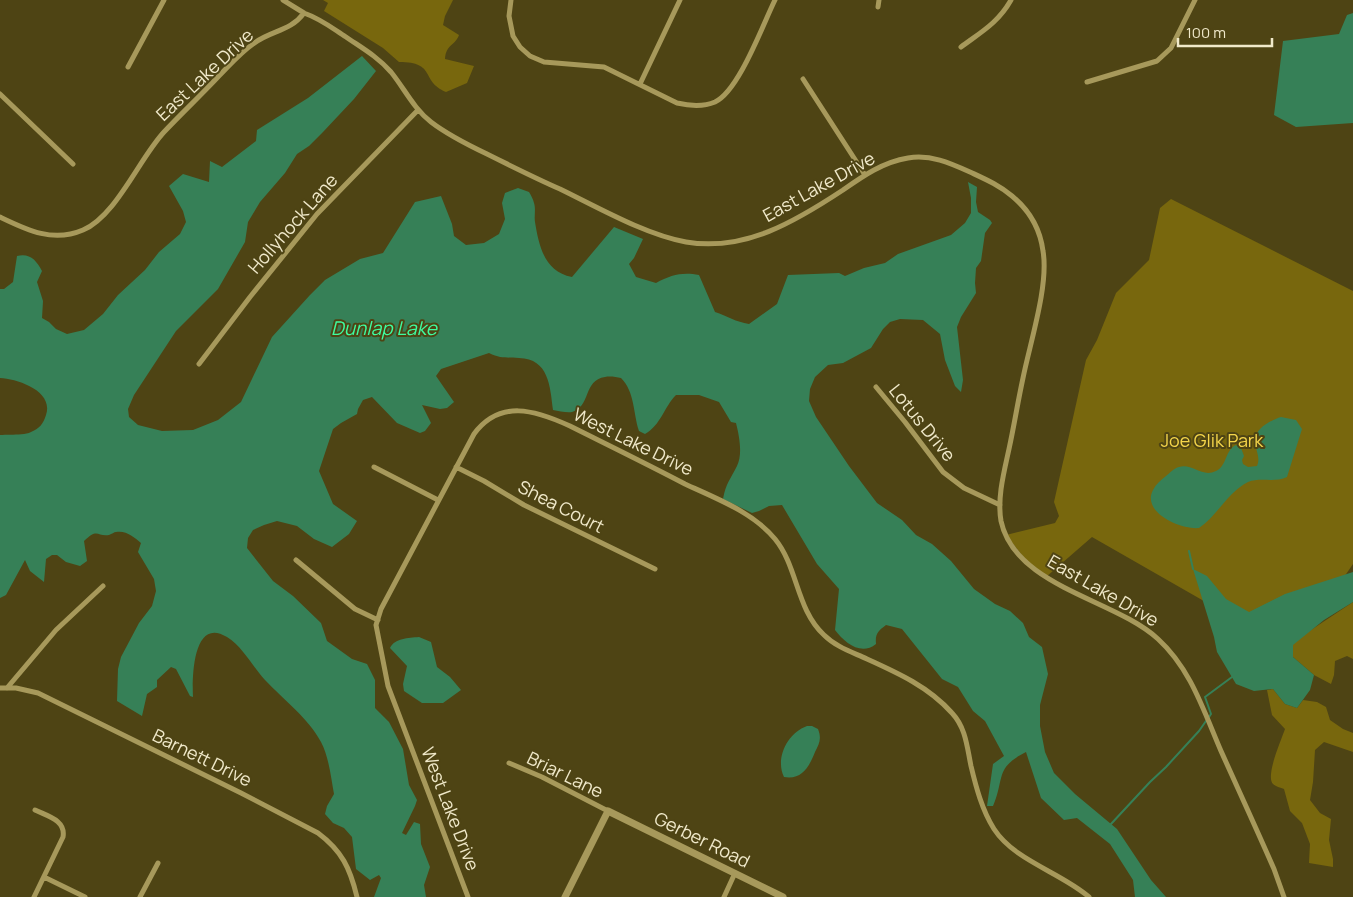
<svg xmlns="http://www.w3.org/2000/svg" width="1353" height="897" font-family="Manrope,sans-serif">
<style>
.green{fill:#78670d}
.water{fill:#368057}
.lines{fill:none;stroke-linecap:round;stroke-linejoin:round}
.stream{stroke:#368057;stroke-width:2}
.minor{stroke:#a7995b;stroke-width:5}
.tertiary{stroke:#a7995b;stroke-width:7}
.labels{text-anchor:middle;stroke-width:4;stroke-linejoin:round;paint-order:stroke}
.street-label{font-size:18px;fill:#f0e9ca;stroke:#4e4414}
.park-label{font-size:18px;fill:#f4d54a;stroke:#4e4414}
.water-label{font-size:19px;font-style:italic;fill:#3efca0;stroke:#4e4414}
</style>
<rect width="100%" height="100%" fill="#4e4414"/>
<!-- green -->
<path class="green" d="M323,0H453L445,16L443,25L459,35C455,46 446,44 445,59L474,66L467,83L446,92C420,81 437,62 399,62L383,48L324,11L328,3Z
M1171,199L1353,291V564L1305,634L1353,602V659L1347,656L1335,661L1334,675L1331,684L1314,675L1293,657V652L1092,537L1046,577L1030,565L1006,535L1055,523L1059,516L1054,502L1086,360L1097,340L1116,293L1149,260L1160,208Z
M1273,689L1285,704L1297,708L1303,700L1317,702L1326,707L1330,720L1343,729L1353,733V752L1324,742L1315,750L1313,782L1310,800L1320,813L1331,819L1329,840L1333,859V867L1309,863L1310,844L1302,823L1290,811L1284,789C1281,788 1275,786 1273,784C1265,776 1282,738 1285,729L1272,715L1267,690Z"/>
<!-- water -->
<path class="water" d="M1353,13V123L1296,127L1274,115L1283,41L1339,34L1347,15Z
M362,56L376,71L354,99L323,132L309,146L297,154L285,173L260,202L248,222L245,242L218,289L176,331L134,395L128,409L129,417L138,425L162,431L193,430L218,420L241,402L272,337L310,295L325,280L360,259L383,253L415,202L441,196L452,224L454,236L466,245L484,243L499,234L505,219L502,203L505,193L518,188L529,192C531,195 533,199 534,203C536,209 534,216 535,222C539,247 545,272 572,277L614,227L643,239L634,258L629,264L636,277L656,283C671,275 682,272 699,275L715,312C727,316 736,322 749,324L777,304L788,275L839,273L845,276L864,268L885,263L898,254L951,235L965,223L971,213V198L968,182L977,187L976,202L978,212L990,220L992,223L985,233L981,261L976,268L975,283L976,293L961,317L957,327L963,380L961,392L955,386L945,360L940,334L923,320L900,319L890,322L883,329L871,348L843,363L828,365L815,377L810,389L809,401L816,417L849,466L877,503L902,520L916,535L932,544L951,561L974,589L995,604L1010,611L1023,623L1029,637L1042,647L1048,674L1040,705V726L1045,752L1054,773L1075,794L1117,829L1151,880L1166,897H1135L1133,880L1110,844L1077,818L1064,820L1041,798L1026,752C994,768 1005,779 993,806H987L993,764L1004,756L985,721L973,711L958,687L942,679L902,629L886,625C878,631 875,634 876,644C861,656 845,643 835,630L839,589L817,564L782,505L769,506L759,511L752,513L723,499C726,483 730,480 737,466C743,454 739,435 736,423L731,422L719,402L699,395H676C664,407 661,425 645,434L639,431C633,413 635,392 621,378C616,377 610,376 605,377C583,380 591,407 572,412C567,413 559,411 553,410C550,386 549,359 519,358C506,357 501,359 489,353L441,369L436,376L454,402L447,408L440,409L422,405L431,423L425,431L420,433L397,423L372,397L363,400L358,409L357,414L341,423L333,429L319,471L333,504L357,521L349,534L332,547L314,539L297,526L277,521L264,525L253,530L248,538L247,548L273,581L293,596L321,623L327,641L352,659L367,664L375,680V708L389,722L403,749L409,785L417,800L415,806L402,833L406,835L414,822L420,824L421,844L430,867L424,885L426,897H374L381,878L379,875L370,880L356,869L352,837L344,828L333,823L325,814L327,806L334,794C331,778 329,757 321,742C309,719 283,699 265,680C252,666 243,647 227,637C193,616 192,677 193,697L190,696L176,669L171,667L157,680V687L147,694L142,716L117,701L118,669L121,657L139,623L152,606L156,591L154,579L138,552L141,543C134,537 126,530 116,532C114,532 112,534 109,535C97,537 98,527 84,541L87,561L80,566L66,562L57,555H52L46,559L44,582L30,571L25,560L6,595L0,598V435C9,434 23,436 31,432C40,428 43,424 46,415C54,391 18,379 0,378V289H4L13,282L17,256C30,253 36,260 42,271L37,282L43,301L42,318L49,322L56,329L67,334L84,330L103,314L118,295L145,270L159,252L180,234L186,222L183,211L169,186L183,174L209,182L210,161L222,167L256,141L257,130L308,98Z
M1281,417L1296,420L1302,429L1287,477C1275,483 1260,477 1248,482C1228,492 1217,516 1199,528C1182,530 1141,513 1153,490C1156,484 1161,480 1166,476C1170,473 1174,468 1179,467C1192,463 1202,478 1216,471C1227,466 1225,450 1236,445L1241,448L1244,456L1242,460L1243,464L1248,467L1257,466C1261,457 1255,450 1255,441C1254,429 1271,420 1281,417Z
M1193,569L1207,576L1226,599L1249,612L1285,594L1353,572V602L1324,620L1293,645V657L1314,675L1310,690L1297,708L1285,704L1273,689L1254,691L1236,684L1217,652L1214,637Z
M419,637L431,642L437,667L450,677L461,690L443,703H422L404,691L403,684L407,666L390,648C395,638 408,638 419,637Z
M807,726H812L818,729C822,739 819,744 815,752C809,767 802,780 784,777C775,759 787,733 807,726Z"/>
<g class="lines">
<!-- stream -->
<path class="stream" d="M1189,551L1193,569
M1209,717L1211,714L1205,697L1232,677
M1111,824L1150,782L1166,767L1199,731L1206,721"/>
<!-- minor -->
<path class="minor" d="M283,0L304,13
M511,0L509,16L513,36L520,47L530,56L544,62L604,67L677,103C690,106 703,107 715,102C739,91 763,24 775,0
M878,7L879,0
M961,47C981,32 998,23 1011,0
M128,67L164,0
M803,79L865,175
M1087,82L1157,61L1171,48L1195,0
M640,84L680,0
M0,94L73,164
M0,217C27,230 53,243 83,230C116,216 139,159 164,132C182,113 200,96 217,78C229,66 240,53 253,44C271,30 290,32 304,13C321,19 332,28 346,37C362,48 378,57 391,72C404,88 414,109 431,122C448,135 468,145 487,154C511,166 535,178 560,189C597,207 646,235 686,242C745,252 796,221 843,190C863,176 883,162 908,158C930,154 950,163 970,172C985,179 999,185 1012,196C1029,210 1040,228 1043,251C1049,285 1030,343 1023,378C1018,401 1014,426 1009,449C1004,472 997,498 1001,521C1015,587 1115,599 1158,639C1191,669 1204,712 1221,751C1239,791 1257,830 1274,869L1284,897
M199,364L250,297L317,214L418,110
M876,387L905,422L943,472L964,488L1000,505
M374,467L438,500
M456,467L484,481L524,505L655,569
M296,560L355,609L378,620
M0,688H16L38,693L241,793L318,833C342,851 350,868 357,897
M7,688L56,630L103,586
M509,763L542,777L608,811
M44,877L85,897
M34,897L63,837C66,820 47,816 35,810
M140,897L158,863
M468,897L388,686L376,625L381,609L474,434C500,399 535,410 570,426C608,445 647,464 685,484C715,498 753,512 775,539C798,567 796,609 824,635C836,647 852,652 867,659C898,673 929,687 952,713C966,728 967,747 971,766C976,787 982,810 994,829C1015,861 1060,872 1089,897
M724,897L735,873"/>
<!-- tertiary -->
<path class="tertiary" d="M565,897L608,811L783,897"/>
</g>
<g class="labels">
<!-- street labels -->
<g class="street-label">
<text transform="translate(205 75) rotate(-43)" y="6">East Lake Drive</text>
<text transform="translate(819 187) rotate(-29)" y="6">East Lake Drive</text>
<text transform="translate(293 224) rotate(-49)" y="6">Hollyhock Lane</text>
<text transform="translate(922 423) rotate(51)" y="6">Lotus Drive</text>
<text transform="translate(633 442) rotate(26)" y="6">West Lake Drive</text>
<text transform="translate(561 507) rotate(27)" y="6">Shea Court</text>
<text transform="translate(1103 591) rotate(30)" y="6">East Lake Drive</text>
<text transform="translate(202 758) rotate(26)" y="6">Barnett Drive</text>
<text transform="translate(565 775) rotate(26)" y="6">Briar Lane</text>
<text transform="translate(450 809) rotate(69)" y="6">West Lake Drive</text>
<text transform="translate(702 840) rotate(26)" y="6">Gerber Road</text>
</g>
<!-- park labels -->
<g class="park-label">
<text x="1212" y="447">Joe Glik Park</text>
</g>
<!-- water labels -->
<g class="water-label">
<text x="384" y="335">Dunlap Lake</text>
</g>
</g>
<!-- scale -->
<path d="M1178 38v8h94v-8" fill="none" stroke="#f0e9ca" stroke-width="2.5"/>
<text x="1186" y="38" font-size="15" fill="#f0e9ca" stroke="#4e4414" stroke-width="4" paint-order="stroke">100 m</text>
</svg>
